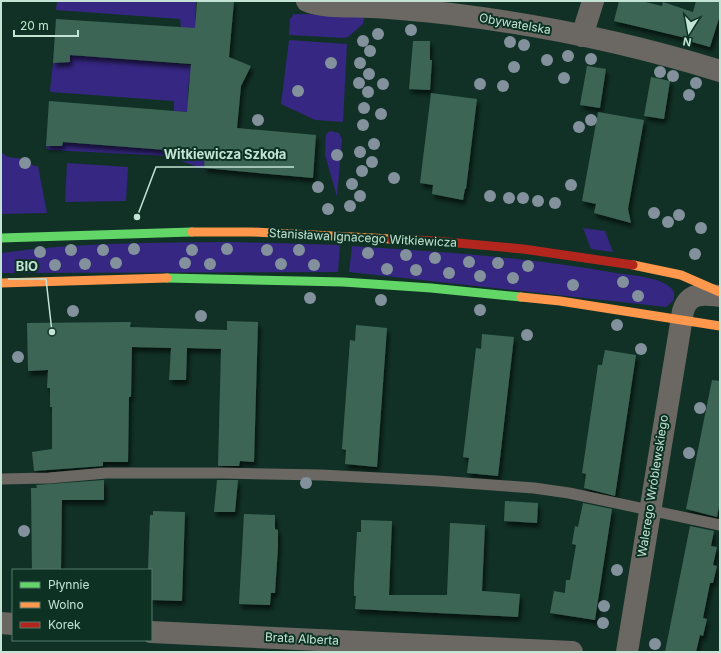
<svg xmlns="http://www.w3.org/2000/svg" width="721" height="653" font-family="Inter,sans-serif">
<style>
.green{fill:#352782}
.building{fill:#3d6557;filter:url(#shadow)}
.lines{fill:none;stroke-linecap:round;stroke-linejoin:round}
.lane{stroke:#6b6863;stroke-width:11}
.street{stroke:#6b6863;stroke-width:22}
.fast{stroke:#63d668;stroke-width:9}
.slow{stroke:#ff974d;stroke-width:9}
.jam{stroke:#b3261e;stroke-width:9}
.tree{fill:#82919c}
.labels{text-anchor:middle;stroke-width:4;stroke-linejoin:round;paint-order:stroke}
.street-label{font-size:12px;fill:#c3e4d4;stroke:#0d3224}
.leader{fill:none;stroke:#c3e4d4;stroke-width:1.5}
.callout-dot{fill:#c3e4d4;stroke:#0d3224;stroke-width:1.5}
.callout-label{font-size:13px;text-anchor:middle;font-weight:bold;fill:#c3e4d4;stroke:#0d3224;stroke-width:4;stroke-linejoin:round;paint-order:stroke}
</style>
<defs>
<filter id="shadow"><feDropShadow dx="2.5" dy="4.5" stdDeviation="2" flood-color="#0009"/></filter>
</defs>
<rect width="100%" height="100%" fill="#113126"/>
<!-- green -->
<path class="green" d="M57,1H196L195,21L197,22V29L181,28L180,19L56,10Z
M293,14L365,15L363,24L348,37L344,38L289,35L290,18H292Z
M289,40L347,44L343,122L315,120L281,104Z
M70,54L194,65C188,76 186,100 190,112L174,111V101L51,92L50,90L53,63L69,62Z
M330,131L339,133L342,139L337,197L325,155L326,134Z
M62,142L205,153L204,169L167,156L50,150L47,149L46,146H62Z
M1,152L8,157L24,159L25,162L35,166H38L47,213L1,214Z
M67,163L128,167L126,201L65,202Z
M583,228L605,231L613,252L591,249Z
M232,242L340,245L338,272L1,273V253C78,242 155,243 232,242Z
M352,246C440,252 529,257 616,273C631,275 660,277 671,288C675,291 674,296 674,300L666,307L349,272Z"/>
<!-- building -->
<path class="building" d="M197,1H234L229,57L251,66L241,86L237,128L316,135L313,178L204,168L205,153L63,142L62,146H46L49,101L187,112L191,64L70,55V62L53,63L56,19L195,28Z
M619,1H641L662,6L663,2L693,12L696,1H720V15L710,47L685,40L686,38L614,21Z
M413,41H430V60H432L430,90L409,89Z
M587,66L606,69L600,108L580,105Z
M651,77L670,81L664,119L644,116Z
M431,93L477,99L466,189H465L463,200L432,194L433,185L420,183Z
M598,112L644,120L628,209L631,223L594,213L596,204L582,201Z
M227,321L258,322L254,462L240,461L239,466H218L221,349L187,348L186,380H169L171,348L132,347L131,397H129L128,462H103V466L34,471L32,452L52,449V407H50V388H47L48,370L28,371L27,323L131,322L130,327L227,330Z
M356,325L387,328L377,467L345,464L346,450L342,449L350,340L355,341Z
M482,334L514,337L498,476L467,473L469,458L463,457L476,348L481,349Z
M605,350L636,355L615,496L584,488L586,474L582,473L598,365H602Z
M712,380L720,381V501L717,517L686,509Z
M104,480V500H62L61,570H32L31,488H37L36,485Z
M217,480H238L235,512H214Z
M505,501L538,503L537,523L504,521Z
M583,503L612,509L595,620L550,613L554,591L565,593L566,580H570L576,545L572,544L575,526L578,527Z
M153,511L185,512L182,601L151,600V570H148L150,515H153Z
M244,514L275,515V529L278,530V547L275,593H271L270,605L239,604Z
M361,520L392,521L389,595H447L450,523L485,525L482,591L520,594L518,617L355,609L356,596H354V583L357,532H361Z
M690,526L714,531L711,546L717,547L713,565L717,566L713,583H710L703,618L707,619L703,636L700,635L696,652H665Z"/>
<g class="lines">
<!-- lane -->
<path class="lane" d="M1,479L49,478L106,473H221L321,475L437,481L534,488L569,493L720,525"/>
<!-- street -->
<path class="street" d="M307,1C323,8 352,6 370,7C397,8 424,11 451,14C542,25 633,44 720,71
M582,36L593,1
M1,623L13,624
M151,632L572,652
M627,652L683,311C689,292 703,294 720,296"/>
<!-- fast -->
<path class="fast" d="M1,238L192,232
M167,278L343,282L431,288L521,297"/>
<!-- slow -->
<path class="slow" d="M192,232H252L391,239
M633,265L681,275L720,292
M1,283L167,278
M521,297L560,301L720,326"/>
<!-- jam -->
<path class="jam" d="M391,239L436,241L523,249L633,265"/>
</g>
<!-- trees -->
<g class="tree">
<circle cx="411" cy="30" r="6"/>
<circle cx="378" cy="34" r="6"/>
<circle cx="363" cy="41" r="6"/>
<circle cx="510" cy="42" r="6"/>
<circle cx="524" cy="45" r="6"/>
<circle cx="370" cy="51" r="6"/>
<circle cx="568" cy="56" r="6"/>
<circle cx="591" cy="59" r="6"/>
<circle cx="547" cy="60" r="6"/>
<circle cx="331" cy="63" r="6"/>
<circle cx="360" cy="63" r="6"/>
<circle cx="514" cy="67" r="6"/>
<circle cx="660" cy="72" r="6"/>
<circle cx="369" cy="74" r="6"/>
<circle cx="673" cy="76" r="6"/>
<circle cx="564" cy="78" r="6"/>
<circle cx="359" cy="83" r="6"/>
<circle cx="696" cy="83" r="6"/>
<circle cx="383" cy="84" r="6"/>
<circle cx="480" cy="84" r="6"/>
<circle cx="503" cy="86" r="6"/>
<circle cx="298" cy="91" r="6"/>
<circle cx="368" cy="92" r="6"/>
<circle cx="689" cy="95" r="6"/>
<circle cx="364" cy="108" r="6"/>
<circle cx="381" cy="114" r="6"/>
<circle cx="258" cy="120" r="6"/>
<circle cx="591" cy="120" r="6"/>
<circle cx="363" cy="125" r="6"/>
<circle cx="579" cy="127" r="6"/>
<circle cx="374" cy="144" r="6"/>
<circle cx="360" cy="152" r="6"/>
<circle cx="337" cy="155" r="6"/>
<circle cx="372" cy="162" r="6"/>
<circle cx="25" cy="163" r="6"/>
<circle cx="362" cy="171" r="6"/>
<circle cx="394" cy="178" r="6"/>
<circle cx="352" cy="184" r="6"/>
<circle cx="571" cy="185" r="6"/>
<circle cx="318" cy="187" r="6"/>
<circle cx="360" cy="196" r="6"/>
<circle cx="490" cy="196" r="6"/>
<circle cx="509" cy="198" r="6"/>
<circle cx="523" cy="198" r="6"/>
<circle cx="538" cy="201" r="6"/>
<circle cx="555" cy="203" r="6"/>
<circle cx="350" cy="206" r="6"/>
<circle cx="328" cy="209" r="6"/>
<circle cx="654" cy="213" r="6"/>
<circle cx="679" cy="215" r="6"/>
<circle cx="668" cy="222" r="6"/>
<circle cx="701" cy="228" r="6"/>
<circle cx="134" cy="249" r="6"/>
<circle cx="227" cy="249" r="6"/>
<circle cx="71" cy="250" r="6"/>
<circle cx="103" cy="250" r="6"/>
<circle cx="192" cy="250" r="6"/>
<circle cx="267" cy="250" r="6"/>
<circle cx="299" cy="250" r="6"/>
<circle cx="40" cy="252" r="6"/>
<circle cx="368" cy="253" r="6"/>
<circle cx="695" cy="254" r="6"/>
<circle cx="406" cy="255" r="6"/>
<circle cx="435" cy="258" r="6"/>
<circle cx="469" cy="262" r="6"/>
<circle cx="116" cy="263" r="6"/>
<circle cx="185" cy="263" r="6"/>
<circle cx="498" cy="263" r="6"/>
<circle cx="85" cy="264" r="6"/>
<circle cx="210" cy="264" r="6"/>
<circle cx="281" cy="264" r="6"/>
<circle cx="55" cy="265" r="6"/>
<circle cx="314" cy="265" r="6"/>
<circle cx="528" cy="266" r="6"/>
<circle cx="387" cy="269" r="6"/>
<circle cx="416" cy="270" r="6"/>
<circle cx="449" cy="273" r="6"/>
<circle cx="480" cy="276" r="6"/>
<circle cx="513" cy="278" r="6"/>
<circle cx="623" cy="282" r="6"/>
<circle cx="573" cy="285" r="6"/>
<circle cx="638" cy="296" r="6"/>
<circle cx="310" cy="298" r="6"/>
<circle cx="381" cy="300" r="6"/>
<circle cx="480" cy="310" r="6"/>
<circle cx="73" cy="311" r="6"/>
<circle cx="201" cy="316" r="6"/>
<circle cx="617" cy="325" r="6"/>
<circle cx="527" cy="335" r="6"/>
<circle cx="641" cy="349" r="6"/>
<circle cx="18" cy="357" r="6"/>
<circle cx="700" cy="408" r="6"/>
<circle cx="689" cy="453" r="6"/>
<circle cx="306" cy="483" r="6"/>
<circle cx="24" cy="531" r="6"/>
<circle cx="617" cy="570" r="6"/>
<circle cx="604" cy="606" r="6"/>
<circle cx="603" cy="623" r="6"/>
<circle cx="655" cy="644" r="6"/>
</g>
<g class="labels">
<!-- street labels -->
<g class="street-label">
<text transform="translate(515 24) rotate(10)" y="4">Obywatelska</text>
<text transform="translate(363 238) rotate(3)" y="4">Stanisława Ignacego Witkiewicza</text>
<text transform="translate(653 486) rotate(-81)" y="4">Walerego Wróblewskiego</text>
<text transform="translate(302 639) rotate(3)" y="4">Brata Alberta</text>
</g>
</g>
<!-- callouts -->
<path class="leader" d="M137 217L156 167H294M52 332L46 279H8"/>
<g class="callout-dot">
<circle cx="137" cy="217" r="4"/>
<circle cx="52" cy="332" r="4"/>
</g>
<g class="callout-label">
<text x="225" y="159">Witkiewicza Szkoła</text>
<text x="27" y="271">BIO</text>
</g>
<!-- border -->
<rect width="721" height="653" fill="none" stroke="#c3e4d4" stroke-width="4"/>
<!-- legend -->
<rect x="12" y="569" width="140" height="72" fill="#0d3224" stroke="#56796a"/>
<rect x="20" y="582" width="20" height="6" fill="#63d668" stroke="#56796a"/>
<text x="48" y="589" font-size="12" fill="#c3e4d4">Płynnie</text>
<rect x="20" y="602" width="20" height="6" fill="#ff974d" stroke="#56796a"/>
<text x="48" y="609" font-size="12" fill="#c3e4d4">Wolno</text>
<rect x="20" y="622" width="20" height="6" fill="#b3261e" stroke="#56796a"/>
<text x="48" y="629" font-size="12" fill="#c3e4d4">Korek</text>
<!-- north arrow -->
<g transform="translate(689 32) rotate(191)" stroke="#0d3224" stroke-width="3" paint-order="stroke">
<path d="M0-3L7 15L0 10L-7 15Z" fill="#c3e4d4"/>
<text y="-6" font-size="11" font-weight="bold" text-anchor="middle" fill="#c3e4d4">N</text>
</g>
<!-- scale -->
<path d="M14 30v6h64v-6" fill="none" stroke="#c3e4d4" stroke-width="2"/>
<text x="20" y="30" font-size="12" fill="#c3e4d4" stroke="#0d3224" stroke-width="3" paint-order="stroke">20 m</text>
</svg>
